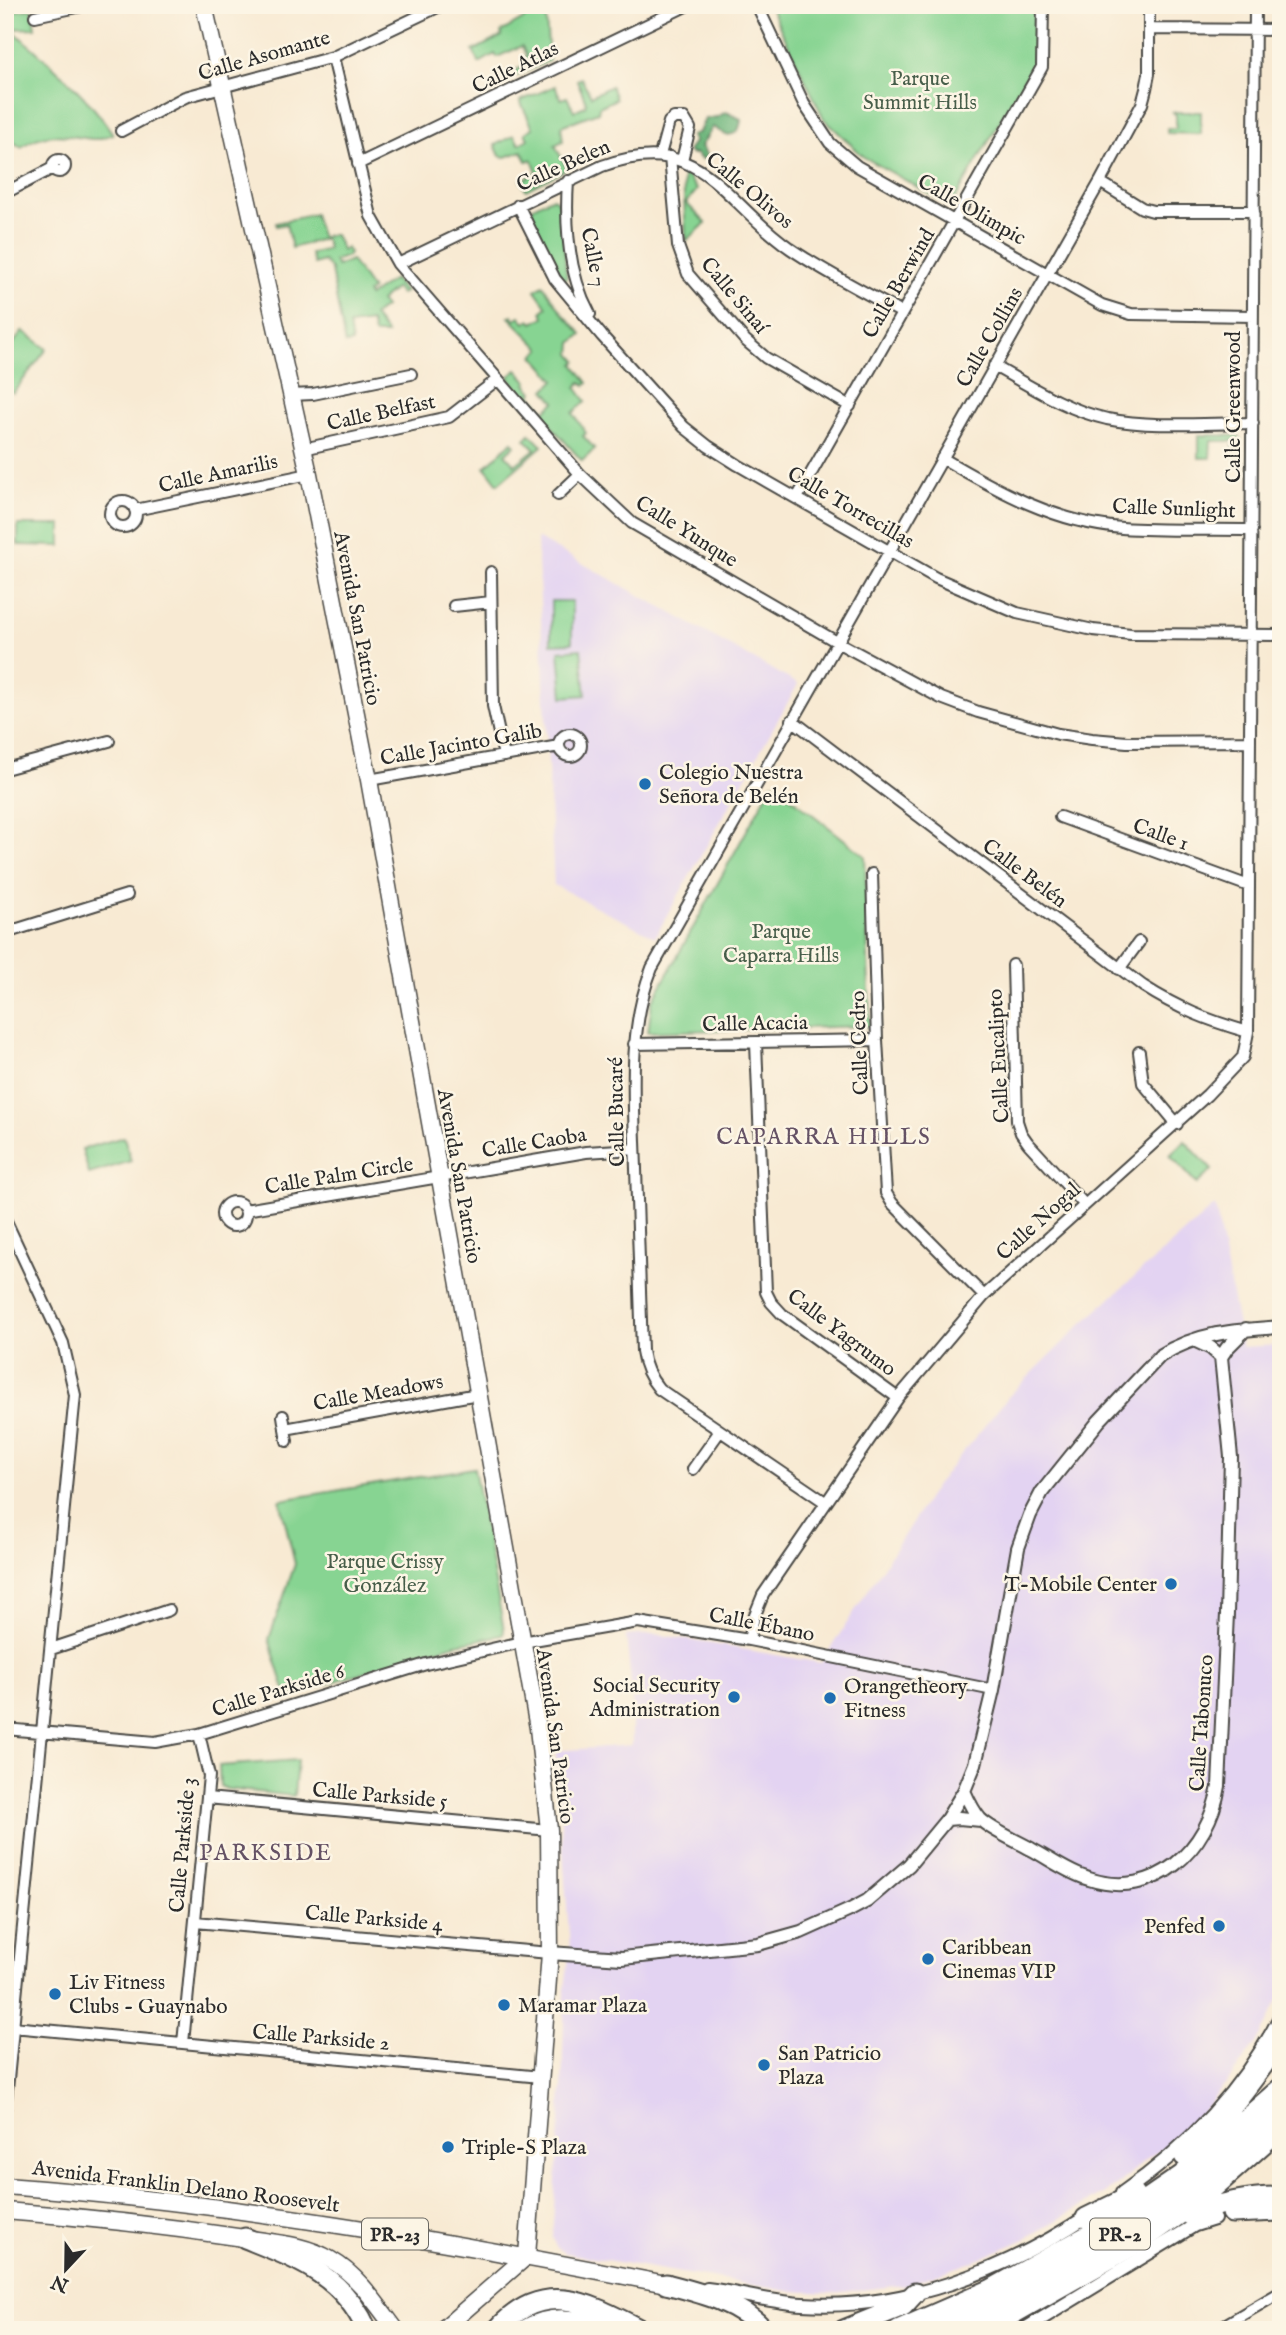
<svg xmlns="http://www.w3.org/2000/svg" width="1286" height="2335" font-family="'IM FELL English',serif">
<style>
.built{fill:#e3d3f2}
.green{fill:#87d492;stroke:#59805e;stroke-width:2}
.forest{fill:#6db67c;stroke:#4c7054;stroke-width:2}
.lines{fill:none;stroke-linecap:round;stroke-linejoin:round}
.minor-casing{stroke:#4a4844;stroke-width:14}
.tertiary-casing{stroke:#4a4844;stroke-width:16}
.primary-casing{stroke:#4a4844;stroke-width:19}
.motorway-casing{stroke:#4a4844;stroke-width:23}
.minor{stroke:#fff;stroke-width:10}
.tertiary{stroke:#fff;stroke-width:12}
.primary{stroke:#fff;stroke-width:16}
.motorway{stroke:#fff;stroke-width:19}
.poi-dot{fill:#1f6fb2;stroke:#fcf5e5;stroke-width:2.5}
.labels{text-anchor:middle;stroke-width:5;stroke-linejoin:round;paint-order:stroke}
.shield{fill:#fcf5e5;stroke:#6a6863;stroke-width:2}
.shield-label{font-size:19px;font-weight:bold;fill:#2b2b2b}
.street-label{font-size:21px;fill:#2b2b2b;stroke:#fcf5e5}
.park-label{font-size:21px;fill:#475e4a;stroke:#fcf5e5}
.poi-label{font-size:21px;fill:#2b2b2b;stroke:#fcf5e5;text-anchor:start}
.neighbourhood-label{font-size:23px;letter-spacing:2px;fill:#655265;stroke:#fcf5e5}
</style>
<rect width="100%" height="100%" fill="#fcf5e5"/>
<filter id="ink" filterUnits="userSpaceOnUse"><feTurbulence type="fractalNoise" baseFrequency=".0143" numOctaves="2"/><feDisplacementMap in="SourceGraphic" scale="14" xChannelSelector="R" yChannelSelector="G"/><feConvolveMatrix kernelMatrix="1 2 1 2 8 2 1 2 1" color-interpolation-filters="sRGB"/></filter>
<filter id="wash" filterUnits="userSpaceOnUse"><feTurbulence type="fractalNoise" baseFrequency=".00686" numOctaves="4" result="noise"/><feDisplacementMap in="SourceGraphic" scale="28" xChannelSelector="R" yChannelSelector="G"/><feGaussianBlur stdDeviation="1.57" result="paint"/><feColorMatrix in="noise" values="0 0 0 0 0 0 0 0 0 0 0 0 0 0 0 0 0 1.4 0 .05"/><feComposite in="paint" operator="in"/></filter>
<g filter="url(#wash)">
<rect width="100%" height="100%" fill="#f8ead3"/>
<!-- built -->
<path class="built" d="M537,538L798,684L655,937L554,885Z
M1215,1205L1242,1347L1281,1345V1996L1256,2043L1230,2079L1201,2113L1196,2122L1169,2145L1147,2158L1118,2185L1025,2239L972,2262L906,2285L832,2293L788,2291L565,2253L556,2247L552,2238L562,2090L565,1989L570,1948L556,1751L632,1745V1693L626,1636L655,1634L821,1663L937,1484L1009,1396L1084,1322Z"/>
<!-- green -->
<path class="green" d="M519,5H548L551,13L546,16L549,61L516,76L514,71L525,66L522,59L527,57L522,46L497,57L495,54L479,63L473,51L502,36L501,32L525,18Z
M769,5H1035L1034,63L951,206L864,157L824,119Z
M32,9L35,28L11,29C48,62 86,93 113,134C107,136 98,140 92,139C63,135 47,130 21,147L5,137V12Z
M581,78L591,96L611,86L616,99L599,107L598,112L561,126L563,141L555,145L567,169L526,190L521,181L537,172L532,159L527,161L522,151L506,157L500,156L495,145L514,135L519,144L528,139L525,133L533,128L520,101L555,86L561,99L567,97L574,111L585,106L586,102L577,80Z
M1173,112H1201V134L1167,133V128H1176V115Z
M683,173L686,174L697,190L686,203L706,223L686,241Z
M551,198L555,199C566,210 563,259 567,277L564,280L553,265L530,217L533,207Z
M314,214L322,239L292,248L286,224L276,226V223Z
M327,235H335L342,250L346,248L349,252L348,256L334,261L337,266L351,260L372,290L367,293L369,296L394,279L405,292L400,294L396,288L380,301L385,307L373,316L387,334H374L371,322L349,325L352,343L345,344L331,270L324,261L314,264L311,254L328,249L326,240L323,238Z
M543,285L564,315L582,334L572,343L571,354L577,361L574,364L588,383L585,386L581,382L576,387L586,401L573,413L586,433L583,436L595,449L582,461L508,377L517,370L528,382L526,384L533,392L531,395L545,411L555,402L545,390L555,380L534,356L541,349L509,317L512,315L515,319L520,316L525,323L530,320L533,323L544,317L542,311L547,307L535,290Z
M23,331L47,349L13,393L5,388V354Z
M530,434L542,446L498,484L485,467L512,442L515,445L505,454L515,465L535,449L525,439Z
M1199,435L1239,436L1241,440V458H1234L1233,441H1211L1210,458H1199Z
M18,525H61V546L18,545Z
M551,601H572V643L551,644Z
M581,649L586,695L563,697L559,651Z
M773,783L865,856L870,1026L648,1032L652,1002Z
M124,1137L131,1161L89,1174L82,1149Z
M1185,1141L1212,1170L1197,1184L1170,1155Z
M474,1468L504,1630L503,1635L452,1645L287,1696L269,1639L295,1564L280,1500Z
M297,1760L294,1796L227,1789L220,1786L219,1766Z"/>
<!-- forest -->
<path class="forest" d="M726,112L741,119C740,129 738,135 726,135L713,127L701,146L707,155L704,159H701L696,154H690L688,150L694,142L691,136L699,132L705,119L717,117Z"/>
</g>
<g filter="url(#ink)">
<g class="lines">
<defs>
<path id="minor" d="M757,5L804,104L830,143L857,166L1102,305L1131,314L1253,316
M35,16L87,5
M1149,29L1281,30
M333,57L371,216L398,264L580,474L632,523L837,642L941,698L978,712L1058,734L1092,739L1127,742L1250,741
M121,131L185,97L333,57L442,5
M660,155L669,122L674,118H684L690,128L682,160
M670,157L678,246L688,274L745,340L766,358L850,406
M53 166a6 6 0 1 1 12 0a6 6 0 1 1-12 0Z
M358,164L688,5
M568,181C565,226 568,274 590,314
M1100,182L1142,208L1153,211H1254
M5,193L53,168
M518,205L555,279L602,336L684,427L708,446L738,465L936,578L1017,613L1093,630L1131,634L1281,635
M398,264L602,166C703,130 720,200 791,249C826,273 865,292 902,313
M994,366C1030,386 1066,410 1107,419C1154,428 1205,423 1253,423
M291,395L313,394L411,374
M303,449L449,417L498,379
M942,458C998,491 1056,523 1122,528C1165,531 1208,529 1252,530
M558,495L580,474
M797,498L1042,67L1043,5
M110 514a13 13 0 1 1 26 0a13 13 0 1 1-26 0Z
M135,510L309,474
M491,572L493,706L504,756
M454,606L491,602
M792,720L1143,986C1179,1009 1207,1020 1248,1032
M559 745a11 11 0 1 1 22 0a11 11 0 1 1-22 0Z
M5,769L109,741
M369,780L559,746
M1060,817L1249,886
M872,874L877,1040L886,1193L892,1203L984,1296
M5,933L127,895
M1013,965L1017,1121L1021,1133L1028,1143L1084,1204
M1119,969L1139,942
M756,1043L766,1292L771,1302L782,1314L898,1398
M634,1044L877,1040
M1139,1052L1143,1083L1177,1124
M222 1214a12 12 0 1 1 24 0a12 12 0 1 1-24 0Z
M245,1210L586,1152L635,1149
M5,1219L63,1343L75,1395L5,2110
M283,1416L287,1441
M285,1429L478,1394
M693,1469L720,1431
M825,1502L659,1389C649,1377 644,1366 642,1351C640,1290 638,1229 636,1169C634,1101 627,1031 652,968L1100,182L1142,104L1146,89L1149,74V5
M749,1640L754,1617L763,1595L898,1398L984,1296L1207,1095L1243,1057L1248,1032L1255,5
M51,1649L169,1610
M5,1729L155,1742L199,1734L426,1664L522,1642L638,1622L749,1640L993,1690
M207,1798L549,1830
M195,1922L550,1953
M13,2027L541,2077
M183,2043L209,1776L199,1734
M1216,2330L1281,2292"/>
<path id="tertiary" d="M1194,1340L1211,1348L1221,1357
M964,1791C968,1800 973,1811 980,1819C991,1830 1017,1841 1031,1849C1050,1859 1068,1873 1089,1879C1155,1901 1209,1849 1219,1786L1227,1614L1231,1457L1221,1357L1227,1348L1246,1329
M947,1819L959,1818L981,1820
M550,1953L622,1958L758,1944L801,1932L850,1910L867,1901L909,1865L947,1819L964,1791L975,1764L993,1690L1018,1548L1030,1515L1042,1492L1099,1421L1160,1356C1197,1332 1239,1330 1281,1327
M1122,2193C1187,2149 1246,2086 1281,2015
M707,2289C739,2293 770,2302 802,2304C903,2311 1006,2270 1089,2215
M1023,2330L1195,2225L1214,2219"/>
<path id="primary" d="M204,5L309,474L369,780L538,1728L549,1830L550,1953L527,2256L442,2330
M5,2186C228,2202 447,2241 666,2284
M5,2211C85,2217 164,2226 244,2238C274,2243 304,2244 331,2260C358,2275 378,2306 396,2330"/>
<path id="motorway" d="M1184,2156C1222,2123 1251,2082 1281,2041
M1232,2213L1281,2211
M1190,2215C1220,2203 1248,2196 1281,2197
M1086,2218L1135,2194
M245,2238C297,2259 342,2274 367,2330
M666,2284C701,2293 739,2302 764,2330
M497,2330C544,2277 590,2304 641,2330
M525,2330C549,2316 576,2317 600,2330
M844,2330L903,2306L915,2293
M898,2330L990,2290L1121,2217L1182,2175L1281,2088
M939,2330L995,2305L1154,2213L1204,2176L1281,2108
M985,2330L1143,2240L1199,2201L1281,2128"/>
</defs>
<!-- minor casing -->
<use href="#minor" class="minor-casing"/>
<!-- tertiary casing -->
<use href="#tertiary" class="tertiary-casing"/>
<!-- primary casing -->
<use href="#primary" class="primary-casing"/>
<!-- motorway casing -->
<use href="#motorway" class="motorway-casing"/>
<!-- minor -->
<use href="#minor" class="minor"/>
<!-- tertiary -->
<use href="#tertiary" class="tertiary"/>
<!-- primary -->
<use href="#primary" class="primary"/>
<!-- motorway -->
<use href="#motorway" class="motorway"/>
</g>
</g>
<!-- markers -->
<g class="poi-dot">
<circle cx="645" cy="784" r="7"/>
<circle cx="1171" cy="1584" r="7"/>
<circle cx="734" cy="1697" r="7"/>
<circle cx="830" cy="1698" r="7"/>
<circle cx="1219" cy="1926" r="7"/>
<circle cx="928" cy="1959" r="7"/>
<circle cx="55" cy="1994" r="7"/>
<circle cx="504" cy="2005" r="7"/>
<circle cx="764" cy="2065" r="7"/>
<circle cx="448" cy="2147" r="7"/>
</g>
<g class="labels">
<!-- shield labels -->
<g class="shield">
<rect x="362" y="2218.5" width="66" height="31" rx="5"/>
<rect x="1090" y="2218.5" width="60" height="31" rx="5"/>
</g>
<g class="shield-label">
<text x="395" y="2241">PR-23</text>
<text x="1120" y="2241">PR-2</text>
</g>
<!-- street labels -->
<g class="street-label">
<text transform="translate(264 55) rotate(-16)" y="7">Calle Asomante</text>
<text transform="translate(515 67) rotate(-26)" y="7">Calle Atlas</text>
<text transform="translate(563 165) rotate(-24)" y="7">Calle Belen</text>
<text transform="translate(750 190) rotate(40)" y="7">Calle Olivos</text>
<text transform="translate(972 209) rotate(30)" y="7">Calle Olimpic</text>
<text transform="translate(594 257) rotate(79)" y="7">Calle 7</text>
<text transform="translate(898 283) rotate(-60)" y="7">Calle Berwind</text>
<text transform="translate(735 295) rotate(50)" y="7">Calle Sinaí</text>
<text transform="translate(989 337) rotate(-60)" y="7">Calle Collins</text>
<text transform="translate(1233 407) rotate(-90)" y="7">Calle Greenwood</text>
<text transform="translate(381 412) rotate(-12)" y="7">Calle Belfast</text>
<text transform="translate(218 473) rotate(-12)" y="7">Calle Amarilis</text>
<text transform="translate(851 507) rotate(30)" y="7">Calle Torrecillas</text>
<text transform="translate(1174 508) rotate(2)" y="7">Calle Sunlight</text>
<text transform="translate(687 531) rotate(32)" y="7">Calle Yunque</text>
<text transform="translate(358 618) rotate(79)" y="7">Avenida San Patricio</text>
<text transform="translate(461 744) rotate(-10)" y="7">Calle Jacinto Galib</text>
<text transform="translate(1161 834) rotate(20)" y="7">Calle 1</text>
<text transform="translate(1025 873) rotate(37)" y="7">Calle Belén</text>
<text transform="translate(755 1023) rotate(-1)" y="7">Calle Acacia</text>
<text transform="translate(859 1043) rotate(-92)" y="7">Calle Cedro</text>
<text transform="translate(998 1056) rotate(-93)" y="7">Calle Eucalipto</text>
<text transform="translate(616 1112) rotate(-91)" y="7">Calle Bucaré</text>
<text transform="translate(534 1142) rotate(-9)" y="7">Calle Caoba</text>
<text transform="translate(339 1175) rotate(-9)" y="7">Calle Palm Circle</text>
<text transform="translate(460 1176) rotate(80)" y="7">Avenida San Patricio</text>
<text transform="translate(1038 1221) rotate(-42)" y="7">Calle Nogal</text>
<text transform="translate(842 1332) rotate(37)" y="7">Calle Yagrumo</text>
<text transform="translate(378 1392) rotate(-10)" y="7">Calle Meadows</text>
<text transform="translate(762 1624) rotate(11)" y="7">Calle Ébano</text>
<text transform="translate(278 1690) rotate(-17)" y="7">Calle Parkside 6</text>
<text transform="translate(1201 1723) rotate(-86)" y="7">Calle Tabonuco</text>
<text transform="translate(556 1736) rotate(82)" y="7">Avenida San Patricio</text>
<text transform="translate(380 1795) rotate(5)" y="7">Calle Parkside 5</text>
<text transform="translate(182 1845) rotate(-85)" y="7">Calle Parkside 3</text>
<text transform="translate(374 1918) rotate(5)" y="7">Calle Parkside 4</text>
<text transform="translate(321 2037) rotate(5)" y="7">Calle Parkside 2</text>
<text transform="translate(186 2186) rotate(7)" y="7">Avenida Franklin Delano Roosevelt</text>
</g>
<!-- park labels -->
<g class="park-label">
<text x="920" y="85">Parque<tspan x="920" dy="24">Summit Hills</tspan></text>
<text x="781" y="938">Parque<tspan x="781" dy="24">Caparra Hills</tspan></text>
<text x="385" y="1568">Parque Crissy<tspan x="385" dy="24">González</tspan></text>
</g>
<!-- poi labels -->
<g class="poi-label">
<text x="659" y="779">Colegio Nuestra<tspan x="659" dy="24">Señora de Belén</tspan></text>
<text x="1157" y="1591" text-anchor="end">T-Mobile Center</text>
<text x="720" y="1692" text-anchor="end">Social Security<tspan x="720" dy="24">Administration</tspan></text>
<text x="844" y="1693">Orangetheory<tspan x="844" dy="24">Fitness</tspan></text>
<text x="1205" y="1933" text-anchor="end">Penfed</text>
<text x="942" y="1954">Caribbean<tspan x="942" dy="24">Cinemas VIP</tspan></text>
<text x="69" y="1989">Liv Fitness<tspan x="69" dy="24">Clubs - Guaynabo</tspan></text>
<text x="518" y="2012">Maramar Plaza</text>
<text x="778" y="2060">San Patricio<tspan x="778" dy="24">Plaza</tspan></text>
<text x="462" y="2154">Triple-S Plaza</text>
</g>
<!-- neighbourhood labels -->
<g class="neighbourhood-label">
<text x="824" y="1144">CAPARRA HILLS</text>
<text x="266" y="1860">PARKSIDE</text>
</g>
</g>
<!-- margin -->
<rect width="1286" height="2335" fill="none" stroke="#fcf5e5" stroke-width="28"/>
<!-- north arrow -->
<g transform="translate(66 2269) rotate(202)" stroke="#fcf5e5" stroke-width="5" paint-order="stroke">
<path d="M0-5L12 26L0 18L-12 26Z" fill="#2b2b2b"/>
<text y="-10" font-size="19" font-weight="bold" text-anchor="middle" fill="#2b2b2b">N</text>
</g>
</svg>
